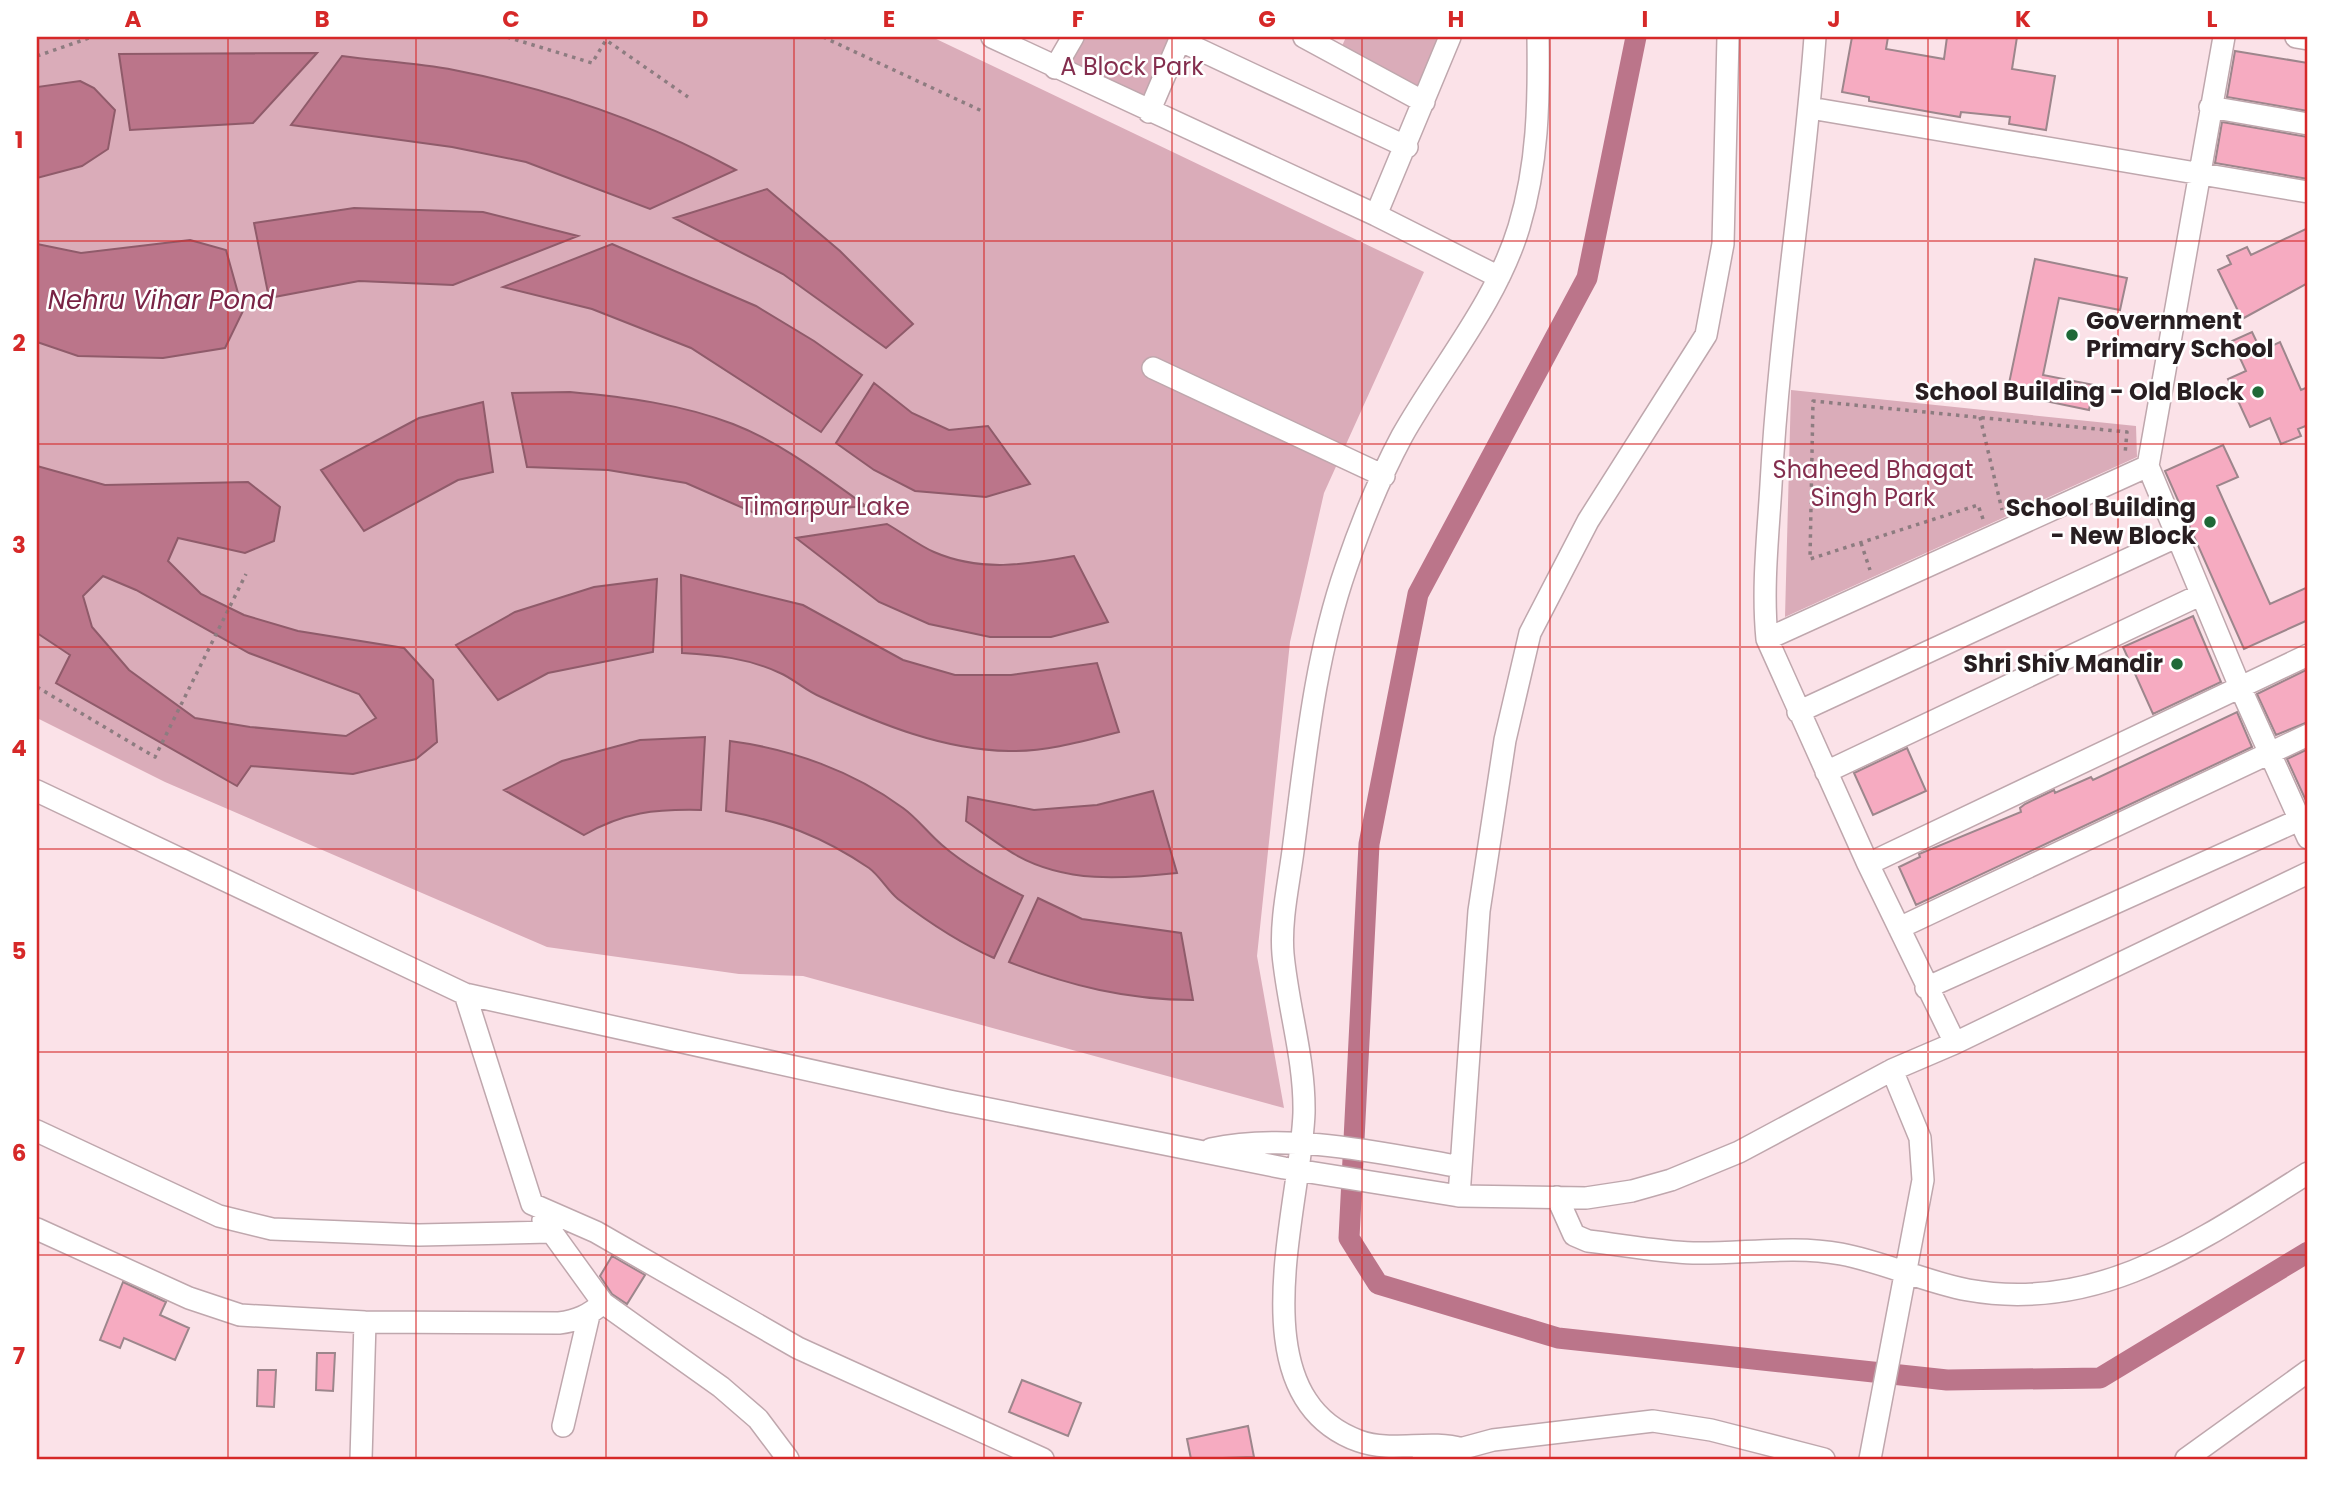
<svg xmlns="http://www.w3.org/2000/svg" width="2345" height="1496" font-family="Poppins,sans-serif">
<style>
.green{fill:#daacb9}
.water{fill:#bb758a;stroke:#8f5b6a;stroke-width:2;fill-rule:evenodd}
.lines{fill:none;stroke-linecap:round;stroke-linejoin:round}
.canal{stroke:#bb758a;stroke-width:21}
.building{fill:#f6abc1;stroke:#9d868c;stroke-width:2}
.minor-casing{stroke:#bfa7ad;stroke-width:24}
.path{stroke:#8d7c80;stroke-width:3.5;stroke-dasharray:3.5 5;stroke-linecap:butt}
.minor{stroke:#fff;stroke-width:21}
.grid{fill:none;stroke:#d62828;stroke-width:2;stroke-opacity:0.55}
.poi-dot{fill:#1f6937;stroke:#fff;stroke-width:2.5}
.labels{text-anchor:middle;stroke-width:5;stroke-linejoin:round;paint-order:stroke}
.park-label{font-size:24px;fill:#842e4e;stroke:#fff}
.poi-label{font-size:24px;font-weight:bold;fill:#281e21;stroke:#fff;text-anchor:end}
.water-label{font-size:26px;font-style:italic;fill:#792345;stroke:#fff}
.neatline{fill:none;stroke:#d62828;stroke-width:2.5}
.grid-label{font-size:23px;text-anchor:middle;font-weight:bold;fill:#d62828}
</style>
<rect width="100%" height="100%" fill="#fbe2e8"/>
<!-- green -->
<path class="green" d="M37,37H932L1424,272L1324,493L1290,642L1257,956L1284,1108L803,976L739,974L547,947L165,782L37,718Z
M1077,37H1181L1146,106L1062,66Z
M1346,37H1450L1424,102L1338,55Z
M1791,390L2136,426L2137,457L1785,617Z"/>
<!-- water -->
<path class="water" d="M317,53L253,123L130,130L119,54Z
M342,56C379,61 417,63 454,70C552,89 648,122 736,170L650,209L526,162L452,147L291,125Z
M80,81L94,88L115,110L108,149L82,166L37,178V87Z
M767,189L840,251L913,324L886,348L783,274L674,218Z
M354,208L483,212L578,236L453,285L359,281L269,298L254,223Z
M190,240L226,250L243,311L225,348L163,358L78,356L37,342V244L81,253Z
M612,244L756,306L814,341L862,375L821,432L691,348L592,309L503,287Z
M874,383L912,413L949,430L988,426L1030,484L986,497L915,491L874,470L836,443Z
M570,392C625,397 681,404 733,424C782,443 824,476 866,506L759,515L686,483L608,470L527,467L512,393Z
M483,402L493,472L458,480L364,531L321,470L419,418Z
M37,466L105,485L248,482L280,507L274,541L245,553L178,538L168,561L201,594L244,615L298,631L404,648L433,680L437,742L416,759L353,774L251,766L237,786L56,683L70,655L37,633ZM103,576L136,590L249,653L359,694L376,718L346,736L250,727L195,718L129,670L92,627L83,596Z
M887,524C903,533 918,545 934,552C980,572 1026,565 1074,556L1108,622L1051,637H990L929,624L879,602L796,538Z
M681,575L803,605L903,660L955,675H1011L1097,663L1119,732C1084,741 1046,752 1009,751C943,750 880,724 821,697C806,691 794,679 780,673C748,658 716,655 682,653Z
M657,579L653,652L548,673L498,700L456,645L515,612L594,587Z
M705,737L701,810C655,809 624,812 584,835L504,790L562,761L640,740Z
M730,741C791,749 853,771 903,808C917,818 928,833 942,845C966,866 995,881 1023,896L994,958C959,943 928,922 898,899C887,890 880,876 869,868C822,836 781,821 726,811Z
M1153,791L1177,873C1122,879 1066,883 1016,855C999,845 982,832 966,821L968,797L1034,810L1097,805Z
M1038,898L1082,919L1181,933L1193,1000C1128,1000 1070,986 1009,962Z"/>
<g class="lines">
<!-- canal -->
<path class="canal" d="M1636,37L1587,278L1418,594L1369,844L1349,1238L1378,1284L1558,1338L1947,1380L2100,1378L2308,1252"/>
</g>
<!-- building -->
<path class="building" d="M1852,37H1888L1886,49L1944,59L1947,37H2017L2012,69L2055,76L2046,130L2009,124L2010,117L1961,112L1960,117L1936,113L1869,101V97L1842,92Z
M2235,51L2308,63V111L2227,97Z
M2222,122L2308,137V179L2215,163Z
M2308,228V283L2242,319L2218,270L2231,264L2227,256L2247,247L2251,255Z
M2035,259L2127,278L2120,310L2059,298L2043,375L2094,385L2089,410L2007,393Z
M2252,332L2261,351L2280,342L2301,390L2308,387V425L2298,429L2301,436L2281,444L2270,418L2250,427L2228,379L2246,371L2232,341Z
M2223,445L2238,477L2217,486L2270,604L2308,587V620L2244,649L2165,471Z
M2193,616L2221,682L2153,714L2123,647Z
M2308,669V722L2276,735L2257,694Z
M2237,712L2252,747L1916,905L1899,867L1920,857L1919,854L2021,812L2020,808L2025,804L2054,790L2055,793L2091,777L2093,780Z
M1907,748L1926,791L1873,815L1854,773Z
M2308,749V803H2307L2287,759Z
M612,1256L645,1275L627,1304L612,1294L600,1276Z
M123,1282L166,1302L160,1315L189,1328L175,1360L124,1338L120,1348L100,1340Z
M317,1353H335L333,1391L316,1390Z
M258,1370H276L274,1407L257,1406Z
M1022,1380L1081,1403L1068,1436L1009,1412Z
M1248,1426L1254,1457L1191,1459L1187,1439Z"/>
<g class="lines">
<defs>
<path id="minor" d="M992,37L1376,215L1450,37
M1304,37L1424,102
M1815,37C1804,187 1779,335 1771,485C1768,536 1762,588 1767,639L1868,864L1955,1043
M2224,37L2148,466L2240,687L2308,838
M2296,37L2308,39
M1179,40L1407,147
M1055,68L1073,37
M2210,107L2308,124
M1810,108L2308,192
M1149,112L1181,37
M1376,215L1499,277
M1153,368L1384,476
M1767,639L2148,466
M1798,712L2176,537
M1826,772L2200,595
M37,791L465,994L949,1101L1284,1168L1459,1196L1586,1198L1632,1191L1671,1180L1739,1152L1892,1070L1955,1043L2308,873
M1868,864L2308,655
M1899,928L2308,735
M1926,988L2308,816
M465,994L532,1204L596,1232L798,1348L1043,1459
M37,1131L219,1216L272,1229L419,1235L550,1232
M1211,1149C1291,1132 1380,1153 1461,1167
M1459,1196L1479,911L1505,740L1530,633L1588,521L1706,335L1723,244L1728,37
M1557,1197L1574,1235L1588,1241C1623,1245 1658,1252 1693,1253C1742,1254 1793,1245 1841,1254C1884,1262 1925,1282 1968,1290C2100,1314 2202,1239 2308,1173
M543,1220L603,1303L721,1387L758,1419L788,1459
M37,1229L189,1298L240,1315L365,1322L559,1323C577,1321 589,1315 603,1303
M563,1426L589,1315
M1462,1449C1429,1439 1392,1453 1359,1441C1235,1396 1301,1207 1304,1113C1305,1059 1288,1008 1283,954C1280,918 1290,879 1294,843C1306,751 1315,657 1346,568C1361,524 1380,477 1402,436C1441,367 1496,303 1519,227C1538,164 1539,102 1538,37
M361,1459L365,1322
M1423,1459L1493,1440L1653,1421L1711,1430L1824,1459
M1870,1459L1923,1180L1920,1138L1892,1070
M2186,1459L2308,1371"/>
</defs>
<!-- minor casing -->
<use href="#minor" class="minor-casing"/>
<!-- path -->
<path class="path" d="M507,37L592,63L606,40L688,97
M823,37L984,112
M37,56L92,37
M1980,417L2002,510
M1983,519L1978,505L1810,559L1813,401L2127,432L2125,454
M1861,543L1870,570
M37,687L155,757L246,574"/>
<!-- minor -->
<use href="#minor" class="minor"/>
</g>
<!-- grid -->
<path class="grid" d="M228,37V1459M416,37V1459M606,37V1459M794,37V1459M984,37V1459M1172,37V1459M1362,37V1459M1550,37V1459M1740,37V1459M1928,37V1459M2118,37V1459M37,241H2308M37,444H2308M37,647H2308M37,849H2308M37,1052H2308M37,1255H2308"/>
<!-- markers -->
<g class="poi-dot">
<circle cx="2072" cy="335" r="7"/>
<circle cx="2258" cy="392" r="7"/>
<circle cx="2210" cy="522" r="7"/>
<circle cx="2177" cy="664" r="7"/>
</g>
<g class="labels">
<!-- park labels -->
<g class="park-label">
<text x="1132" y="75">A Block Park</text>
<text x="1873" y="478">Shaheed Bhagat<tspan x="1873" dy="28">Singh Park</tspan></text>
<text x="825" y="515">Timarpur Lake</text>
</g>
<!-- poi labels -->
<g class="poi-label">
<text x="2086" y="329" text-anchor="start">Government<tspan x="2086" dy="28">Primary School</tspan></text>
<text x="2244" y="400">School Building - Old Block</text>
<text x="2196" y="516">School Building<tspan x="2196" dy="28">- New Block</tspan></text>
<text x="2163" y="672">Shri Shiv Mandir</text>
</g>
<!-- water labels -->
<g class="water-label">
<text x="161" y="309">Nehru Vihar Pond</text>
</g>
</g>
<!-- border -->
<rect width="2345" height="1496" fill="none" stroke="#ffffff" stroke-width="77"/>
<rect x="38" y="38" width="2268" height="1420" class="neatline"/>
<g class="grid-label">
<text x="133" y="27">A</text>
<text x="322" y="27">B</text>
<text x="511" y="27">C</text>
<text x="700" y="27">D</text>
<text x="889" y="27">E</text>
<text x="1078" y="27">F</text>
<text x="1267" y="27">G</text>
<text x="1456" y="27">H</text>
<text x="1645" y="27">I</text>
<text x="1834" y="27">J</text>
<text x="2023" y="27">K</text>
<text x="2212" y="27">L</text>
<text x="19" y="148">1</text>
<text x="19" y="351">2</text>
<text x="19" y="553">3</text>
<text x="19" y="756">4</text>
<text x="19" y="959">5</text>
<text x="19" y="1161">6</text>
<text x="19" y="1364">7</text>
</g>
</svg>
